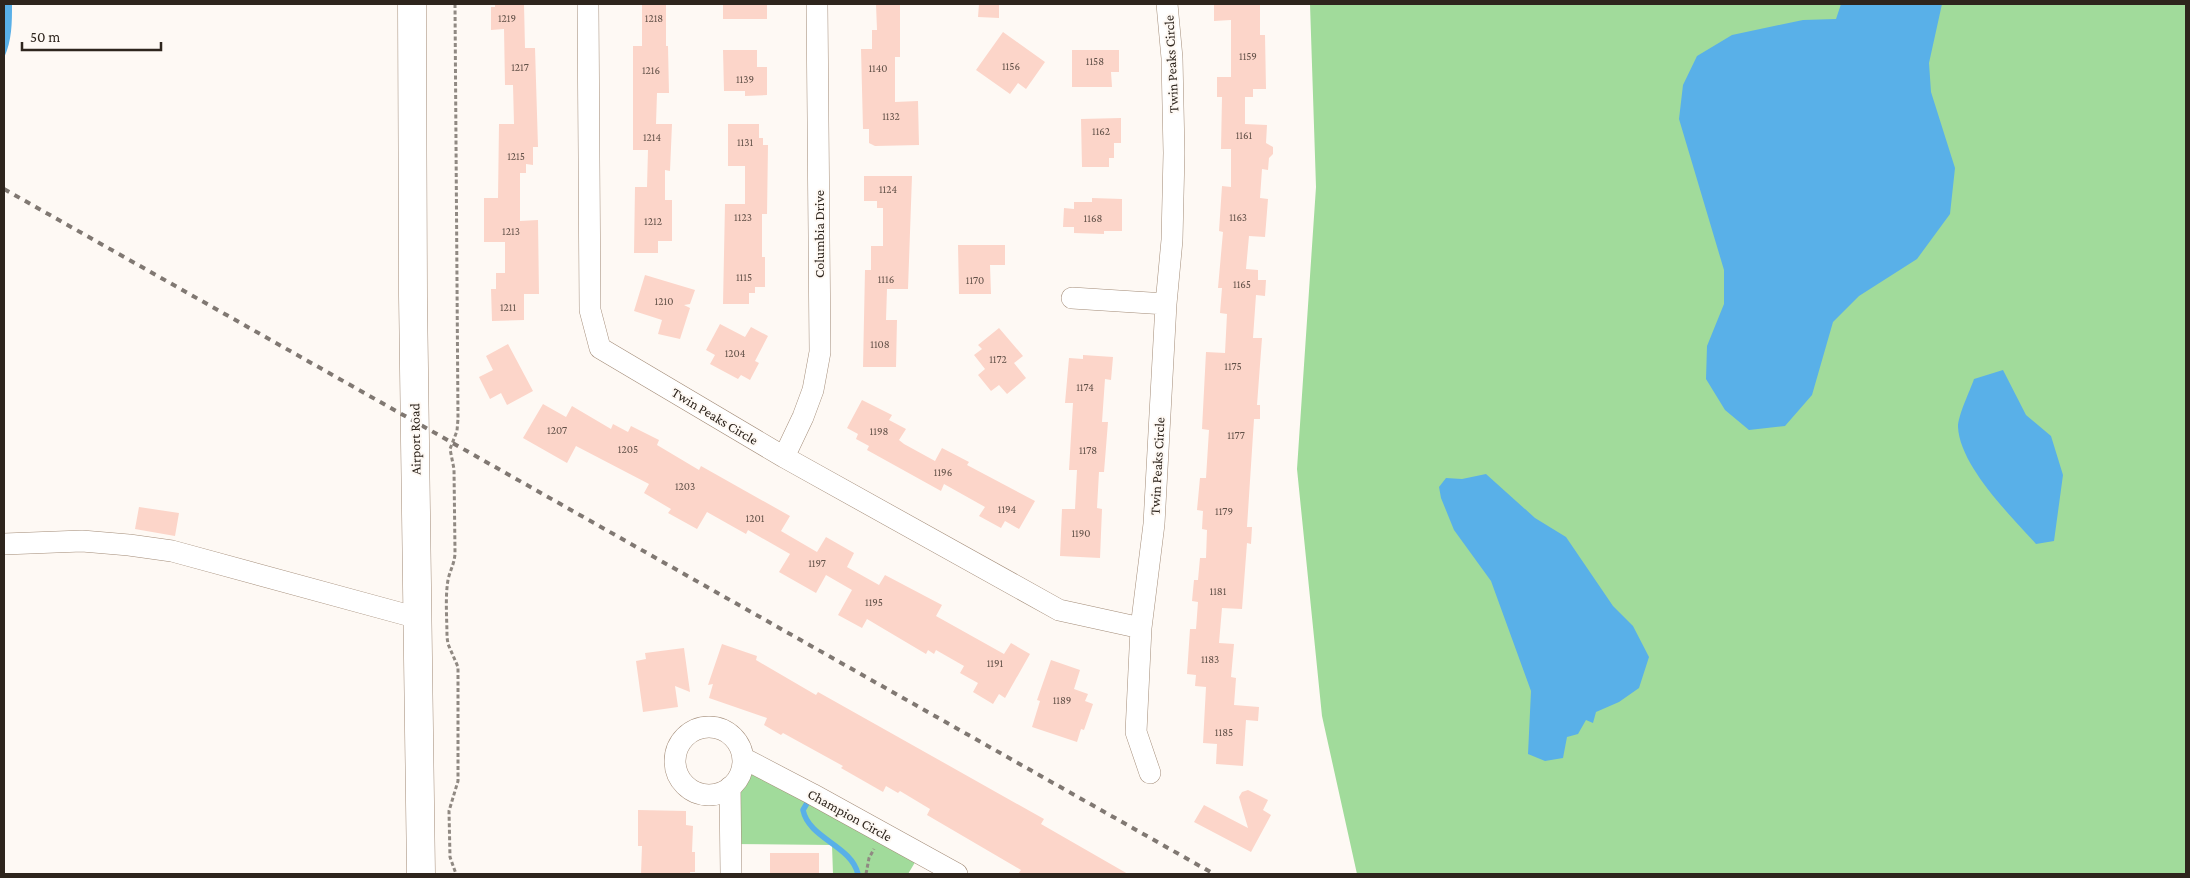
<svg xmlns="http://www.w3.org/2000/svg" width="2190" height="878" font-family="'Crimson Pro',serif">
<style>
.green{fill:#a1db9b}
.water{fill:#59b0e8}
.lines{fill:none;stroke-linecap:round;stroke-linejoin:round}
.stream{stroke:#59b0e8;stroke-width:5.5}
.building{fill:#fcd5c9}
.minor-casing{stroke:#a38c78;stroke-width:22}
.major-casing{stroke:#a38c78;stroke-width:29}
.path{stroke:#908982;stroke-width:3;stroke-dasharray:4 2.5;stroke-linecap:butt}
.minor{stroke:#fff;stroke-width:21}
.major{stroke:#fff;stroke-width:28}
.rail{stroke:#807872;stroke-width:4;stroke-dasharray:6 6;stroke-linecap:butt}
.labels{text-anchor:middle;stroke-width:4;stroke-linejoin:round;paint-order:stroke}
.number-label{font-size:11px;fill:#625148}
.street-label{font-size:14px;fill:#2e251d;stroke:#fef9f4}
</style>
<rect width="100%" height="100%" fill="#fef9f4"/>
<!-- green -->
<path class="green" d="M1310,4H2186V874H1357L1322,716L1297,469L1316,187Z
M742,769L920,854L908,874H833L832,845L731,844L734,784Z"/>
<!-- water -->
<path class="water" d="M4,4H12C12,23 12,40 4,58Z
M1841,4H1942L1929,63L1931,92L1955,168L1950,214L1917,259L1859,296L1833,322L1812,395L1785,426L1749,430L1725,410L1706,379L1707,346L1724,304V270L1679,119L1683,85L1697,56L1732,35L1803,20L1836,19Z
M2003,370L2026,415L2051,436L2063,475L2054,541L2036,544C2010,515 1960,466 1958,427C1958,415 1970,391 1974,379Z
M1486,474L1535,518L1566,537L1613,606L1633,626L1649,657L1639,688L1619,702L1596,712L1593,723L1586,720L1578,734L1567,737L1563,758L1545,761L1528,754L1531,691L1491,581L1454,530L1441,498L1439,487L1446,478L1462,479Z"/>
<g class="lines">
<!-- stream -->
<path class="stream" d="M810,798L803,810C809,839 851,845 858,874"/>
</g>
<!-- building -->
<path class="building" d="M495,4H524L525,48H535L538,147H533V165L526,164V173H520V221L538,220L539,294H524V320L492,321L491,289H496V273H505V242H484V198H498L499,124H514L513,85H505L504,29L491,30V7H495Z
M642,4H666V46H668L669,93H657L656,124H672L670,171L665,170V200H672V241H658V253H634L635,187H647L648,150H633V46H642Z
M723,4H767V19H723Z
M876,4H900V57H895V102L918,101L919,145L875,146L869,143V129H863L861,49H872V30H877Z
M979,4H999V18L978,17Z
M1214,4H1260V35H1265L1266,89H1253V97H1245V124L1267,125L1266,143L1273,147V154L1269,158L1268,170L1262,169L1260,198L1268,199L1265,237L1249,236L1246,269L1258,270V280H1266L1265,296L1256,295L1253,338H1262L1257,405H1260V419H1254L1247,527H1252L1251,544L1247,543L1242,609L1222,608L1219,643L1234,644L1231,677L1236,678L1234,705L1259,707L1258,721L1246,720L1243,766L1216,764L1217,744L1203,743L1206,687L1195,686L1196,675L1187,674L1190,629H1196L1198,602L1192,601L1194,580H1198L1200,558H1206L1207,530L1202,529L1203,511L1197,510L1200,478H1206L1209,430L1202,429L1206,352L1225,353L1227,314L1220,313L1222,288H1218L1223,232L1219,231L1222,186L1231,187V149H1221L1222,97H1217V77H1231V20L1214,21Z
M1003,32L1045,62L1026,89L1018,83L1010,94L976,70Z
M723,50H757V67H767V95L745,96V91H724Z
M1072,50H1119V72H1111L1112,87H1072Z
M1121,118V143H1114V158H1109V167H1082L1081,119Z
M728,124H759V138H763V145H768L767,214H762V257H765V287H755V293H749V304H723L725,204H745V166H728Z
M864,176H912L908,289H887L886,320H897L896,367H863L865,270H871V246H883V208H877V201H864Z
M1092,198L1122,199V231H1104V234L1074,233V227H1063L1064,208L1074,209V202H1092Z
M958,245H1005V265H990L991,294H959Z
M645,275L695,290L690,304L684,305L690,308L680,339L658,334L662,320L634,311Z
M720,324L745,337L751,327L768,336L755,361L759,363L750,380L741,375L738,379L710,364L715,355L706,350Z
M999,328L1023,356L1014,363L1026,378L1007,394L999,385L991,391L978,375L985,369L974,355L982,349L978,345Z
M508,344L533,391L507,405L501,393L490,399L479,377L493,370L486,356Z
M1083,355L1113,357L1111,380L1105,379L1102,422H1108L1104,472H1099L1097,508L1102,509L1100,558L1060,556L1062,509H1075L1077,470H1069L1073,403H1065L1069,358L1083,359Z
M862,400L892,415L889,420L906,429L899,440L904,444L935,461L942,448L969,462L967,465L1035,501L1019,529L1005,521L1001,528L979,516L985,507L944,484L941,491L867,450L869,446L856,439L858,434L847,428Z
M543,404L566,417L572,406L611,429L613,424L628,432L631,426L659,440L657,445L699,470L701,466L790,516L781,531L817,552L826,537L854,553L847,567L879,585L885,575L942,605L936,616L1004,654L1011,643L1030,654L1005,698L999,694L993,704L973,692L978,683L960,673L964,666L936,650L934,654L928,650L926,654L867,619L862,628L838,615L852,590L826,575L816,593L779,572L790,554L748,530L746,534L707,512L697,529L668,513L671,509L644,493L649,484L576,446L567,463L523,438Z
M139,507L179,513L175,536L135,529Z
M722,644L757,656L756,660L816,695L818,692L1044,819L1041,824L1128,874H1018L1021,870L927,815L930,809L900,791L898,793L886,786L883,792L841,768L843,766L783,733L781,735L764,725L767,718L709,698L713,684L708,685Z
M684,648L690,692L675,686L678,707L643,712L636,661L646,659L645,653Z
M1051,660L1080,670L1074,689L1088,694L1085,701L1093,704L1084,730L1081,729L1077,742L1032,727L1040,701L1037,700Z
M1248,790L1268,800L1263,810L1271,815L1251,852L1194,822L1204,805L1248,828L1239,797L1242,792Z
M638,810L686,811V825L693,826L692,852H695V872H690V874H641L642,846H638Z
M770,853H819V874H770Z"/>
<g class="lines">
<defs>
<path id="minor" d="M588,4L590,310L600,348L784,457L1059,610L1141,628
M1072,298L1166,304
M784,457L803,417L813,390L820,352L817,4
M4,544L82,541L129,545L172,551L418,618
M675 761a34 34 0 1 1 68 0a34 34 0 1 1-68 0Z
M743,758L812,794L957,874
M1150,773L1136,732L1141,628L1154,524L1166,304L1172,240L1174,153L1172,58L1167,4
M730,787L731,874"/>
<path id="major" d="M412,4L413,296L421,874"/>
</defs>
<!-- minor casing -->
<use href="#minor" class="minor-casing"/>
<!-- major casing -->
<use href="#major" class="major-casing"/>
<!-- path -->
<path class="path" d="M455,4L458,419L457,431L450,449L454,469L455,552C455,563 450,570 448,580C445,598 447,618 447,637L448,644L458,667V781L449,811L450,857L456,874
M866,874L869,858L874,849"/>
<!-- minor -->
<use href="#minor" class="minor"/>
<!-- major -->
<use href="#major" class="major"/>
<!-- rail -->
<path class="rail" d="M4,189L1214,874"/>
</g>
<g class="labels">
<!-- number labels -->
<g class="number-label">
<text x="507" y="22">1219</text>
<text x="654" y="22">1218</text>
<text x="1248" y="60">1159</text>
<text x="1095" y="65">1158</text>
<text x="1011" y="70">1156</text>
<text x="520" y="71">1217</text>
<text x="878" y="72">1140</text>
<text x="651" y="74">1216</text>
<text x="745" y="83">1139</text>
<text x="891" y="120">1132</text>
<text x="1101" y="135">1162</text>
<text x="1244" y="139">1161</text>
<text x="652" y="141">1214</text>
<text x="745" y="146">1131</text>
<text x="516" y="160">1215</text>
<text x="888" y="193">1124</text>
<text x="743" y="221">1123</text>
<text x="1238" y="221">1163</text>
<text x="1093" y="222">1168</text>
<text x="653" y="225">1212</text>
<text x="511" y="235">1213</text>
<text x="744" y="281">1115</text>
<text x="886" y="283">1116</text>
<text x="975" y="284">1170</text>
<text x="1242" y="288">1165</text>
<text x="664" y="305">1210</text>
<text x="508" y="311">1211</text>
<text x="880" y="348">1108</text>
<text x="735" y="357">1204</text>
<text x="998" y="363">1172</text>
<text x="1233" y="370">1175</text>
<text x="1085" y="391">1174</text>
<text x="557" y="434">1207</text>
<text x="879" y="435">1198</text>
<text x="1236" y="439">1177</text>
<text x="628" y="453">1205</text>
<text x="1088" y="454">1178</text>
<text x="943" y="476">1196</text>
<text x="685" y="490">1203</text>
<text x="1007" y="513">1194</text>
<text x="1224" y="515">1179</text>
<text x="755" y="522">1201</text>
<text x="1081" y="537">1190</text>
<text x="817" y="567">1197</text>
<text x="1218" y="595">1181</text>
<text x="874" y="606">1195</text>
<text x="1210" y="663">1183</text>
<text x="995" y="667">1191</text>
<text x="1062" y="704">1189</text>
<text x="1224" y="736">1185</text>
</g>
<!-- street labels -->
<g class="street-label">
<text transform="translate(1171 64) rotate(-93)" y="5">Twin Peaks Circle</text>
<text transform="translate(819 234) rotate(-90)" y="5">Columbia Drive</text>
<text transform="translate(715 416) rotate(31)" y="5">Twin Peaks Circle</text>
<text transform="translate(415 439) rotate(-91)" y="5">Airport Road</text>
<text transform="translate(1157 466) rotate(-87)" y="5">Twin Peaks Circle</text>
<text transform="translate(850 815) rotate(29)" y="5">Champion Circle</text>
</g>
</g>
<!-- border -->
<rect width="2190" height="878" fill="none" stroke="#2e251d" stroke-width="10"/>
<!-- scale -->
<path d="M22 42v8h139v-8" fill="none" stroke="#2e251d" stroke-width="2.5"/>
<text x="30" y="42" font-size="15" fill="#2e251d" stroke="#fef9f4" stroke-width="4" paint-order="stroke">50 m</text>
</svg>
